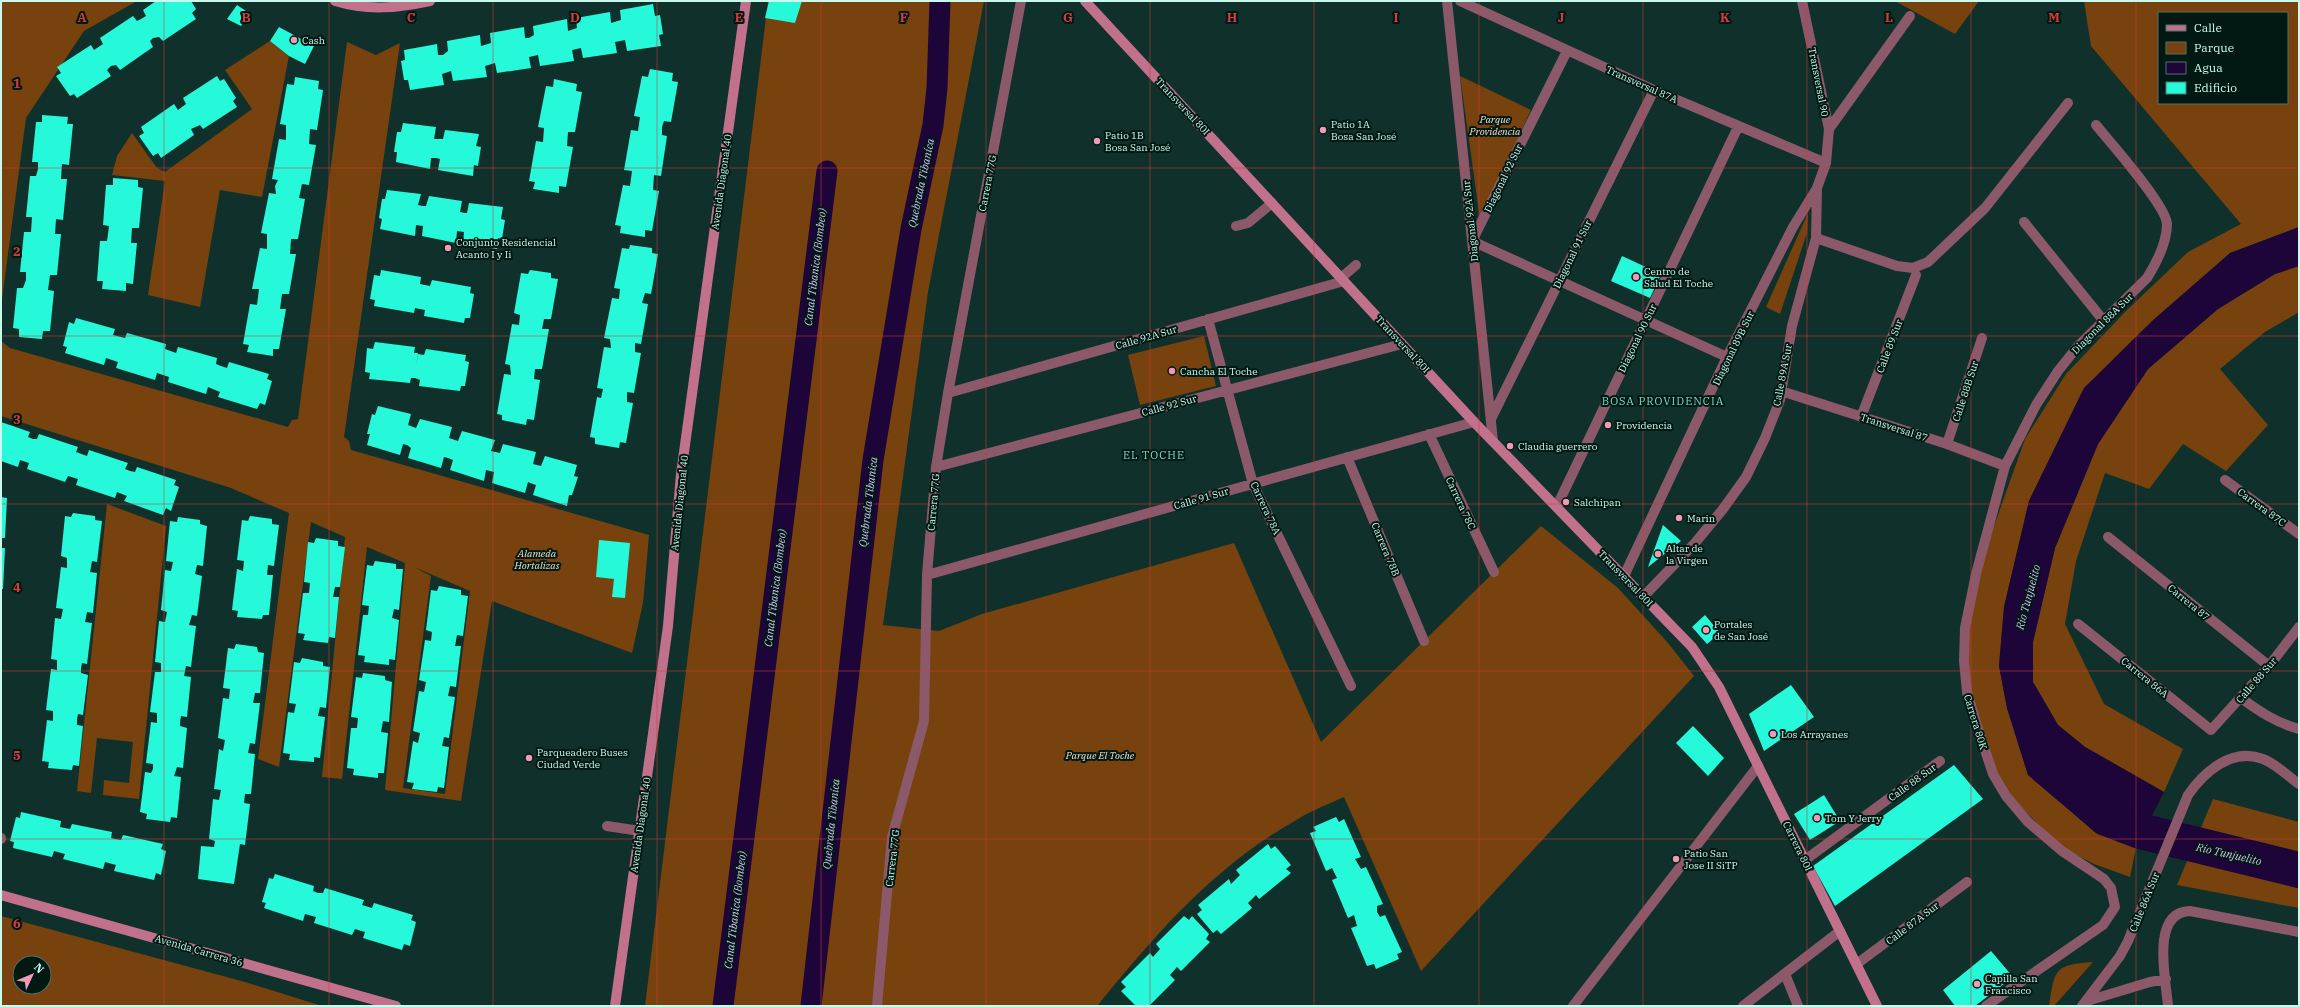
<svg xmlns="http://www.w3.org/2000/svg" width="2300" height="1007" font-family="'IBM Plex Serif',serif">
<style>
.green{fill:#77420d;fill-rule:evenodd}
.water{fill:#1d0539}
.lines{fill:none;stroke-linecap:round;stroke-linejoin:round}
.canal{stroke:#1d0539;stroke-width:21}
.river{stroke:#1d0539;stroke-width:36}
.building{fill:#26f9d9}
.service{stroke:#8b5969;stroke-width:10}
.minor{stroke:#8b5969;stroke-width:10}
.tertiary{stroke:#8b5969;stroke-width:10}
.secondary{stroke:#c1718c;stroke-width:10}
.grid{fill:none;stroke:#d53d3c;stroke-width:1;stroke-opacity:0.55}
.poi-dot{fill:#f09ab6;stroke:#021813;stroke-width:1.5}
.labels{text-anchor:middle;stroke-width:4;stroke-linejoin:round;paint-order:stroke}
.poi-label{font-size:10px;fill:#cafaee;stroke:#021813;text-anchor:start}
.street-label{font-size:10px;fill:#cafaee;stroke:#021813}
.park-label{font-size:10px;font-style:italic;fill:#f8dfcc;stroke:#021813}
.water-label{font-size:11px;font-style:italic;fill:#d0c0f5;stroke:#021813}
.neighbourhood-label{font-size:11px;letter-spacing:1px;fill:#74dcc6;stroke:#021813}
.grid-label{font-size:13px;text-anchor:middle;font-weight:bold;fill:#d53d3c;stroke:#021813;stroke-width:4;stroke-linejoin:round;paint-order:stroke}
</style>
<rect width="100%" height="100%" fill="#10312b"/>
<!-- green -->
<path class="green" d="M1,1H137L84,31L26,118L1,307Z
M768,1H984L928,292L883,625L939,631L982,614L1234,543L1321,742L1541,526L1618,588L1668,643L1694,676L1421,971L1344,797C1329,804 1312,810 1298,819C1213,867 1158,932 1097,1006H645Z
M1895,1H1984H1979L1955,34Z
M2084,1H2299V227L2230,253L2084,388L2029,501L2004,607L1999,666L2007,708L2028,775L2095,832L2136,847L2130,877L2094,864L2061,847L2008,794L1996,774L1968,691L1967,628L1977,574L2025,439L2066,374L2126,311L2188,252L2241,224L2091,46ZM2159,13H2287V103H2159Z
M270,41L289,56L262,197L220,190L200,307L148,295L165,181L112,175L117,156L132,133L157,168L165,172L252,109L225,70Z
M347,42L376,55L400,43L344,437L349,441L351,450L649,535L643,603L632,653L492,601L461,801L385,790L405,563L367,547L342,779L322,777L345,537L311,522L279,767L258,759L289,513L231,488L1,416V341L10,348L288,427L292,420L298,419ZM414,567L470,591L445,794L403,788L431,576Z
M1460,76L1531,110L1480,219Z
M1808,213L1807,233L1780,314L1766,307Z
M2299,266V312L2265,332L2220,369L2268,425L2226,471L2183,444L2149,489L2105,473L2076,561L2065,624L2104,704L2183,749L2164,792L2085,747L2058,725L2033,682V642L2055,548L2098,444L2148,369L2218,309L2275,274Z
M1204,336L1216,386L1140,405L1128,355Z
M107,504L166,526L139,799L103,795L104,780L129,783L133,742L97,738L91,793L77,791Z
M2213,799L2299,822V908L2177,885Z
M1,916L245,982L322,1006L1,1005ZM20,963H44V987H20Z
M2093,962L2054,1006H2049C2055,969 2054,965 2093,962Z"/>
<!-- water -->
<path class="water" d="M2299,227V266L2275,274L2218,309L2148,369L2098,444L2055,548L2033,642V682L2058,725L2085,747L2164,792L2136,847L2095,832L2028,775L2007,708L1999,666L2004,607L2029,501L2084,388L2152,321L2230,253Z"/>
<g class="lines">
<!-- canal -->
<path class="canal" d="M723,1006L827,171
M811,1006L873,460L911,229L933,125L937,88L940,1"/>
<!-- river -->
<path class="river" d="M2098,811L2106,818L2140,831L2299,870"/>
</g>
<!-- building -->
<path class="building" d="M156,1H191L196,9L192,13L196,19L163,41L159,37L153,38L150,41L153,47L120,70L116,65L111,66L107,70L111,76L77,98L74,94L70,96L56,76L61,73L57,67L91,45L94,50L103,44L100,38L133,16L137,21L141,19L146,16L143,10Z
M769,1H802L795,23L765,18Z
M653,4L655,16L660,15L663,34L659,35L661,46L627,51L625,40L615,42L617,53L583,58L581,48L572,50L574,61L540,66L538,55L529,57L531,68L497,73L495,63L485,66L487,77L453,81L451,71L442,74L444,85L410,90L408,80H404L401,61L405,60L404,50L437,44L438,55H443L448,51L447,41L480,35L481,46L491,43L490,33L524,27L525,38H529L534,35L533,26L567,19L568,31L577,28L576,18L610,12L611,23L621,20L620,10Z
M237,5L249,13L241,26L227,19Z
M279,27L314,46L305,64L289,56L270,41Z
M650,69L673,73L672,81L678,82L671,122L664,121L662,127V135L667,136L661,176L654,175L653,190L659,191L652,231L645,230V237L620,233L621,226L615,225L623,185L630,186L632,171L624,170L631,130L638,131L640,117L634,116L642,76L648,77Z
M217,76L220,81L224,79L236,98L233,101L237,107L203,129L200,125L191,129L194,135L161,158L158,153L153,156L139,136L144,133L141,127L174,104L178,110L186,104L183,98Z
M295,77L319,81L318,89L323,90L317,130L310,129L309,144L316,145L309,185L302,184L299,198L305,199L298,239H291L290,254H296L289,294H282L280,309H286L279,349H273V356L247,352L249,345L243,344L250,304L257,305L259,289H252L260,248L267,249V234L261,233L269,193L276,194L275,186L278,180L272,179L279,139L286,140V125L280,124L287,84L294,85Z
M554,79L577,84L576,91L582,92L575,132H568L567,146L573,147L566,187L559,186V193L533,189L535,182L529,181L536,141L543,142L544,128L538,127L546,86L553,87Z
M42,115L68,117L67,124H73L69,165L62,164L61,179H67L63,220L56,219L55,234H61L57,275H50L48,290L54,291L50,331H43L42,339L19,337V329L13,328L17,288H23L26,280V272H20L24,232H31L32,217H26L30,176H36L38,169V162H32L36,122H42Z
M403,123L436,127L434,139H443L445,130L479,134L476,146L481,147L478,166L474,165L473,176L438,170L440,159L436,158H431L430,169L396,162L397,152H394L397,132H401Z
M113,178L138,180V187L143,188L139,228H132L131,243H137L133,284L126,283V291L102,289L103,281H97L100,241H107L108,234L109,226L103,225L106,185H113Z
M387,190L421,194L418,205L423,206H426L429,196L462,201L460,212L465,213H467L469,203L503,207L501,219L505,220L502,239L498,238L497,249L463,243L464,232L457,231L456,243L422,236L423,226L416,225L415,236L380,229L382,219L379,218L382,199H385Z
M630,245L652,248V253L658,254L651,294L645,293L642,303L648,304L641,344L635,343V352L641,353L634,393L627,392V402L633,403L626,443L620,442L619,448L595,444V438L590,437L597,397L601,398L603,389L597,388L604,347L611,348L610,339L604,338L612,298L619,299L620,289L614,288L622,248L629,249Z
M1622,256L1661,274L1650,298L1611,281Z
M381,270L421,277L420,284L430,286L432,280L471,287L470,293L474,294L470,318H465L464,323L424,316L425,310L415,308L414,313L374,306L375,300L370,299L374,275L380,276Z
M530,270L551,273V278L558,279L551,319H544L542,329H549L542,369H535L534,379L540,380L534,420L527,419L526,425L502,420V415L497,414L504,374L511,375L510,365L505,364L512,324L519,325L520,315L514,313L521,273L528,274Z
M76,318L115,329L113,335L125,338L127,333L166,344L165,349L176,353L178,347L217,358L216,364L221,366L227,368L229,362L269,374L267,379L272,381L265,405L260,403L257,409L218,397L220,392L208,387L206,394L168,382L169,377L157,373L155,380L116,368L118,362L106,358L104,365L65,353L67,347L63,346L69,322L74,324Z
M375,342L415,347L414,353H418L416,367L418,354L424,355L426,349L466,355L465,361L469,362L465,386H461L460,391L419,386L420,380L415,378H411L410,383L369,379L370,373L365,372L367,348L373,349Z
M378,406L411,414L408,425L416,428L420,419L452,427L449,438L458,441L462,431L495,440L491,451L500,453L503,444L536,452L533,464L541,466L545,456L577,465L574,476L578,477L572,495H569L567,506L533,495L536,485L533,484L528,482L525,493L492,483L494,472L486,470L484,481L450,470L453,460L448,458L444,457L441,468L408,458L411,448L407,445L403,444L400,455L367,445L370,434H367L372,414L375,415Z
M1,422L30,432L28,437L33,439H37L39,434L78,447L76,452L87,456L89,450L128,463L125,469L130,471L135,472L137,467L176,480L174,485L179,487L171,511L166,508L163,515L124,501L127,496L117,492L115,498L76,485L78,479L68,476L65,482L27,469L29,463L20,460L18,467L1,461Z
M1,497L7,498L5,538H1Z
M73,513L95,516V520L102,521L97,562L92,561L90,572L97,573L93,613L87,612L85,622L92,623L87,664L82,663L81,668V673L88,675L83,715L78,714L77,719V725L83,726L79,766L73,765L72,770L48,768L49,762L42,761L47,720L53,721V711L46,710L51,669L57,670V660L51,659L55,618L61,619L63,609L56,608L61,567L67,568V558L61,556L65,516L71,517Z
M250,516L272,519V524L279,525L274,566L268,565L267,575H273L269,615H263L262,619L237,617L238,611L232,610L237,569L243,571L244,561L237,560L242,520L248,521Z
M178,517L200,520V524L207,526L203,566L197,565L195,574L202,576L197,616L192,615L189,625L196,626L191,667L186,666L184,676L191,677L187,717L181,716L180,722V726L187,728L183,768L177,767L174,776L181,777L177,818L171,817L170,822L146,819L147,814L140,812L145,772L151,773L153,769V764L146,763L151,722L157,723V713L150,712L155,672H161V663L155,662L159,621L165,622L167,612L161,610L165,570L171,571L173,562L166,561L170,521L177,522Z
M1663,525L1681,541L1648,567Z
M316,538L338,541V546L345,547L340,587H335L333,597H339L335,638L329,637L328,643L303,640L305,634L298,633L303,593H309L310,583L304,582L308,542L314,543Z
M599,540L630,543L625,598L612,597L614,579L596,577Z
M1,548H5L3,589H1Z
M375,561L396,564V569H403L399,610L394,609L392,618L399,620L395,660L389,659V665L364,662L365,656L358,655L363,615H368L369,606L362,605L367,565L373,566Z
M439,586L461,590V595L468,596L463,636L457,635L455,646H461L456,687L450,686L448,696L455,697L449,738L444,737L442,746L449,747L444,788L438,787L437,792L412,789L414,783L407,782L413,741L418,743L420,733L413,731L419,691L424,692L426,682L419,680L425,640L431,641L432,632L426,630L431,590L437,591Z
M1705,615L1720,633L1707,644L1692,627Z
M236,644L257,647L258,652L264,653L260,693H255L253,703H260L255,744L250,743L248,753L255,754L251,794H245L244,803L250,804L245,845L240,844L234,884L198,879L201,846L214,847L215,841L209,839L213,799L219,800L221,790L214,789L219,749L223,751L225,740L218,738L223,698L229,699L230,689L223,688L228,648L234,649Z
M302,658L323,662V666L330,667L326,708L320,707L318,716L325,717L320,758L314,757V762L289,760L290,754L283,753L288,712L294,713L296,704L289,703L294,662L300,663Z
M363,673L385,676V680L392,682L389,722L383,721L381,732L388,733L384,773H378V778L353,775L354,769L347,768L351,728H357L358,718L351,717L356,677L362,678Z
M1791,685L1814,717L1764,751L1749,714Z
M1693,726L1724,758L1708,776L1676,743Z
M1954,765L1983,799L1835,906L1813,866Z
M1824,795L1840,821L1810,840L1794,814Z
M21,812L61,821L60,827L70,829L72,824L112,832L111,838L115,839L121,840L123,835L163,844L161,849L166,851L161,875L156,873L154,880L114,871L116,865L105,862L103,869L63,859L65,854L54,851L52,857L13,848L14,842L10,841L16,817L20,818Z
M1336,817L1339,822L1344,819L1361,857L1355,859L1361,869L1366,867L1383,904L1377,906V912L1380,917L1385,915L1402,952L1397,954L1399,959L1376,969L1374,964L1367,966L1351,928L1357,926L1354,915L1348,918L1332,880L1337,878L1332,868L1326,871L1310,833L1316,831L1313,827Z
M1268,844L1271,849L1275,846L1291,865L1286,869L1291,873L1259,899L1256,895L1248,903L1252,908L1221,934L1217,930L1213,933L1197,914L1202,910L1198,905L1229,879L1231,884L1240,875L1236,870Z
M275,874L314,886L313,891L318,893H323L325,888L364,900L362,905L372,908L374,903L413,915L411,920L416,922L410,946L404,944L402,950L363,938L365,932L355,929L352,935L314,923L316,917L305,914L303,921L264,908L266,903L262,902L269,878L273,879Z
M1184,916L1189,920L1192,916L1209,934L1206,939L1210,942L1181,971L1177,967L1170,975L1175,980L1149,1006H1136L1121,991L1126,987L1121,982L1150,953L1153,957L1160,949L1156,944Z
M1991,951L2013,977L1975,1006H1955L1943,990Z"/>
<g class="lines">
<!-- service -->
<path class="service" d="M1802,1L1829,129
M2024,222L2103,320
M1236,226L1248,223L1272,203
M1816,238L1897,266L1913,268L1928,262L1985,208L2068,103
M1341,278L1356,265
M607,826L640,831
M1,839V838
M1785,974L1798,1006
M1573,1006L1758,766
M1743,1006L1840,931"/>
<!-- minor -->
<path class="minor" d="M1447,1L1493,441
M1460,1L1654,90L1826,163
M1567,51L1472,241L1727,357
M1208,319L1253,484L1351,686
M1781,391L1947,444L2005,466
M948,393L1344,281
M1861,417L1916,275
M1491,419L1654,90
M1429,434L1494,572
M1947,444L1982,338
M1347,457L1424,641
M936,467L1402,344
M2225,480L2299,534
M1557,506L1738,127
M2108,537L2269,666
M927,575L1474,422
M1624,576L1727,357L1793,227L1817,188
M1644,596L1695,543L1723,509L1746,477L1765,438L1780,400L1792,326L1816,238L1817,188L1826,163L1829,129L1910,16
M2078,624L2211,730L2269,666L2299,627
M2241,698C2260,712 2277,723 2299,729
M1805,860L1940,761
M1858,963L1967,882
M2087,1001L2150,982L2166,979
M877,1006L892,837L924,721L927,575L936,467L948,393L1021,1
M1986,1006L2103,925L2115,907L2111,888L2104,879L2062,851L2028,822L2006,796L1993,774L1976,723L1967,692L1964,661L1965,628L1976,574L2005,466L2036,405L2058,371L2078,346L2147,278C2157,262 2167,243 2167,224C2166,205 2110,142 2096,125
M2168,1006C2166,980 2150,912 2190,911L2299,932"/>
<!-- tertiary -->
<path class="tertiary" d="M2082,1006L2120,956L2128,941L2188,795C2204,772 2232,747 2263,759C2276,764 2288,776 2299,784"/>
<!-- secondary -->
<path class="secondary" d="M335,1C368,11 397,8 430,1
M1085,1L1474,422L1692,647L1719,687L1877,1006
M1,895L396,1006
M615,1006L668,626L681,474L746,1"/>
</g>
<!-- grid -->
<path class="grid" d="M164,1V1006M329,1V1006M493,1V1006M657,1V1006M821,1V1006M986,1V1006M1150,1V1006M1314,1V1006M1479,1V1006M1643,1V1006M1807,1V1006M1971,1V1006M2136,1V1006M1,168H2299M1,336H2299M1,504H2299M1,671H2299M1,839H2299"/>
<!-- markers -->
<g class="poi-dot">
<circle cx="294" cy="40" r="4"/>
<circle cx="1323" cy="130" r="4"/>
<circle cx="1097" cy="141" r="4"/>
<circle cx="448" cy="248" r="4"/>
<circle cx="1636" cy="277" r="4"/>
<circle cx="1172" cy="371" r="4"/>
<circle cx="1608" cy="425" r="4"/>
<circle cx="1510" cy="446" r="4"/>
<circle cx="1566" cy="502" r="4"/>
<circle cx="1679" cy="518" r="4"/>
<circle cx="1658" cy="554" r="4"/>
<circle cx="1706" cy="630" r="4"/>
<circle cx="1773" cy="734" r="4"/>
<circle cx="529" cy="758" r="4"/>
<circle cx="1817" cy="818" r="4"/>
<circle cx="1676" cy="859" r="4"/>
<circle cx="1977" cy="984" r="4"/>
</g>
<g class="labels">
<!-- poi labels -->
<g class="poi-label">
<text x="302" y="44">Cash</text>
<text x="1331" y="128">Patio 1A<tspan x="1331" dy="12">Bosa San José</tspan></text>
<text x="1105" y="139">Patio 1B<tspan x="1105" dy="12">Bosa San José</tspan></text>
<text x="456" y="246">Conjunto Residencial<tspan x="456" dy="12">Acanto I y Ii</tspan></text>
<text x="1644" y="275">Centro de<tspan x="1644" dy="12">Salud El Toche</tspan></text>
<text x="1180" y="375">Cancha El Toche</text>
<text x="1616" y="429">Providencia</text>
<text x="1518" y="450">Claudia guerrero</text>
<text x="1574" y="506">Salchipan</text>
<text x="1687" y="522">Marin</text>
<text x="1666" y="552">Altar de<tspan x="1666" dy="12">la Virgen</tspan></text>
<text x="1714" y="628">Portales<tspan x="1714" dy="12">de San José</tspan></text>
<text x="1781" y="738">Los Arrayanes</text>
<text x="537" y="756">Parqueadero Buses<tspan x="537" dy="12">Ciudad Verde</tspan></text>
<text x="1825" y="822">Tom Y Jerry</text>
<text x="1684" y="857">Patio San<tspan x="1684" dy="12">Jose II SiTP</tspan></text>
<text x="1985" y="982">Capilla San<tspan x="1985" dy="12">Francisco</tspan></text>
</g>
<!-- street labels -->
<g class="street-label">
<text transform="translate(1819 82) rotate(79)" y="4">Transversal 90</text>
<text transform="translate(1642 84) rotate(24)" y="4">Transversal 87A</text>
<text transform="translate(1183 106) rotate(47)" y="4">Transversal 80I</text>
<text transform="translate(1503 178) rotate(-64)" y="4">Diagonal 92 Sur</text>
<text transform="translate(721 182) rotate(-82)" y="4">Avenida Diagonal 40</text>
<text transform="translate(987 183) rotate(-79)" y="4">Carrera 77G</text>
<text transform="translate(1470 221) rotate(-96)" y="4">Diagonal 92A Sur</text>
<text transform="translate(1572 254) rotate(-64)" y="4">Diagonal 91 Sur</text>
<text transform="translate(2102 323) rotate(-45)" y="4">Diagonal 88A Sur</text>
<text transform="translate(1146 337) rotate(-16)" y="4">Calle 92A Sur</text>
<text transform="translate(1637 338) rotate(-64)" y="4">Diagonal 90 Sur</text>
<text transform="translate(1403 344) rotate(47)" y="4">Transversal 80I</text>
<text transform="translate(1889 346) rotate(-69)" y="4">Calle 89 Sur</text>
<text transform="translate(1733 348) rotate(-64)" y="4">Diagonal 89B Sur</text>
<text transform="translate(1782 375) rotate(-79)" y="4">Calle 89A Sur</text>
<text transform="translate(1965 391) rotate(-72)" y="4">Calle 88B Sur</text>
<text transform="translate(1169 405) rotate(-15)" y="4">Calle 92 Sur</text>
<text transform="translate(1894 427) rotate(18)" y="4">Transversal 87</text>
<text transform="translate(1201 498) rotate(-16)" y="4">Calle 91 Sur</text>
<text transform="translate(933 502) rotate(-85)" y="4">Carrera 77G</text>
<text transform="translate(679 503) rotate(-84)" y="4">Avenida Diagonal 40</text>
<text transform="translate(1461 503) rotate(65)" y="4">Carrera 78C</text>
<text transform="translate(2262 507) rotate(36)" y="4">Carrera 87C</text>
<text transform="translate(1266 508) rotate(65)" y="4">Carrera 78A</text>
<text transform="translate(1386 549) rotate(67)" y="4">Carrera 78B</text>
<text transform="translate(1626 578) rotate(46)" y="4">Transversal 80I</text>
<text transform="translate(2189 602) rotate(39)" y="4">Carrera 87</text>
<text transform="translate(2145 677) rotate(39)" y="4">Carrera 86A</text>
<text transform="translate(2256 680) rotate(-49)" y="4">Calle 88 Sur</text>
<text transform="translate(1976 722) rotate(73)" y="4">Carrera 80K</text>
<text transform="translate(1912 782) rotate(-36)" y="4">Calle 88 Sur</text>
<text transform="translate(640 825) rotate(-82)" y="4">Avenida Diagonal 40</text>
<text transform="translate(1798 846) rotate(64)" y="4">Carrera 80I</text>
<text transform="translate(892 858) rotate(-83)" y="4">Carrera 77G</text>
<text transform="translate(2144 902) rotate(-68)" y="4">Calle 86A Sur</text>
<text transform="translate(1912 923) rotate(-37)" y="4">Calle 87A Sur</text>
<text transform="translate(199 950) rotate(16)" y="4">Avenida Carrera 36</text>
</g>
<!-- park labels -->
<g class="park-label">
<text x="1495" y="123">Parque<tspan x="1495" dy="12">Providencia</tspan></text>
<text x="537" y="557">Alameda<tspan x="537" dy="12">Hortalizas</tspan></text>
<text x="1100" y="759">Parque El Toche</text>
</g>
<!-- water labels -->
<g class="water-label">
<text transform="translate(921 183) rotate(-78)" y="4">Quebrada Tibaníca</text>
<text transform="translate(815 267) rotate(-83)" y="4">Canal Tibanica (Bombeo)</text>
<text transform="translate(868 502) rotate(-83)" y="4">Quebrada Tibaníca</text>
<text transform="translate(775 588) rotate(-83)" y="4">Canal Tibanica (Bombeo)</text>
<text transform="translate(2028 597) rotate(-75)" y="4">Río Tunjuelito</text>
<text transform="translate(831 824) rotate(-84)" y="4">Quebrada Tibaníca</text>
<text transform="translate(2229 854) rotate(13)" y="4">Río Tunjuelito</text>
<text transform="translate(735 910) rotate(-83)" y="4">Canal Tibanica (Bombeo)</text>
</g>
<!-- neighbourhood labels -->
<g class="neighbourhood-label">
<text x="1663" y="405">BOSA PROVIDENCIA</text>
<text x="1154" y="459">EL TOCHE</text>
</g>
</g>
<g class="grid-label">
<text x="82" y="22">A</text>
<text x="246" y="22">B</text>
<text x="411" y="22">C</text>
<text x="575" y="22">D</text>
<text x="739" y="22">E</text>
<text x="904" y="22">F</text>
<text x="1068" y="22">G</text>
<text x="1232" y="22">H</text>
<text x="1396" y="22">I</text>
<text x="1561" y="22">J</text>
<text x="1725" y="22">K</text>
<text x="1889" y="22">L</text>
<text x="2054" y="22">M</text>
<text x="17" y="88">1</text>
<text x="17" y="256">2</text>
<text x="17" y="424">3</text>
<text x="17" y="592">4</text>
<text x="17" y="760">5</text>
<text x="17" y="928">6</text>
</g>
<!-- border -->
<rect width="2300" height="1007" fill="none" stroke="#cafaee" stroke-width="4"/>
<!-- legend -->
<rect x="2158" y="12" width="130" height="92" fill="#021813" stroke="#52726b"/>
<rect x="2166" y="25" width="20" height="6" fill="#c1718c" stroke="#52726b"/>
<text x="2194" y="32" font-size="12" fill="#cafaee">Calle</text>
<rect x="2166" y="42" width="20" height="12" fill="#77420d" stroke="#52726b"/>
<text x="2194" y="52" font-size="12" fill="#cafaee">Parque</text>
<rect x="2166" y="62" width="20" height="12" fill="#1d0539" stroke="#52726b"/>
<text x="2194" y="72" font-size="12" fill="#cafaee">Agua</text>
<rect x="2166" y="82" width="20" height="12" fill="#26f9d9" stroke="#52726b"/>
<text x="2194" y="92" font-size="12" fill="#cafaee">Edificio</text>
<!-- north arrow -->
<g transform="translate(32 975) rotate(46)"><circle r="19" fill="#021813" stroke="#52726b"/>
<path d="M0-3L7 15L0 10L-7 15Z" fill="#f09ab6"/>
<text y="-6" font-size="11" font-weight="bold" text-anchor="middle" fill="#cafaee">N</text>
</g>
</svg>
